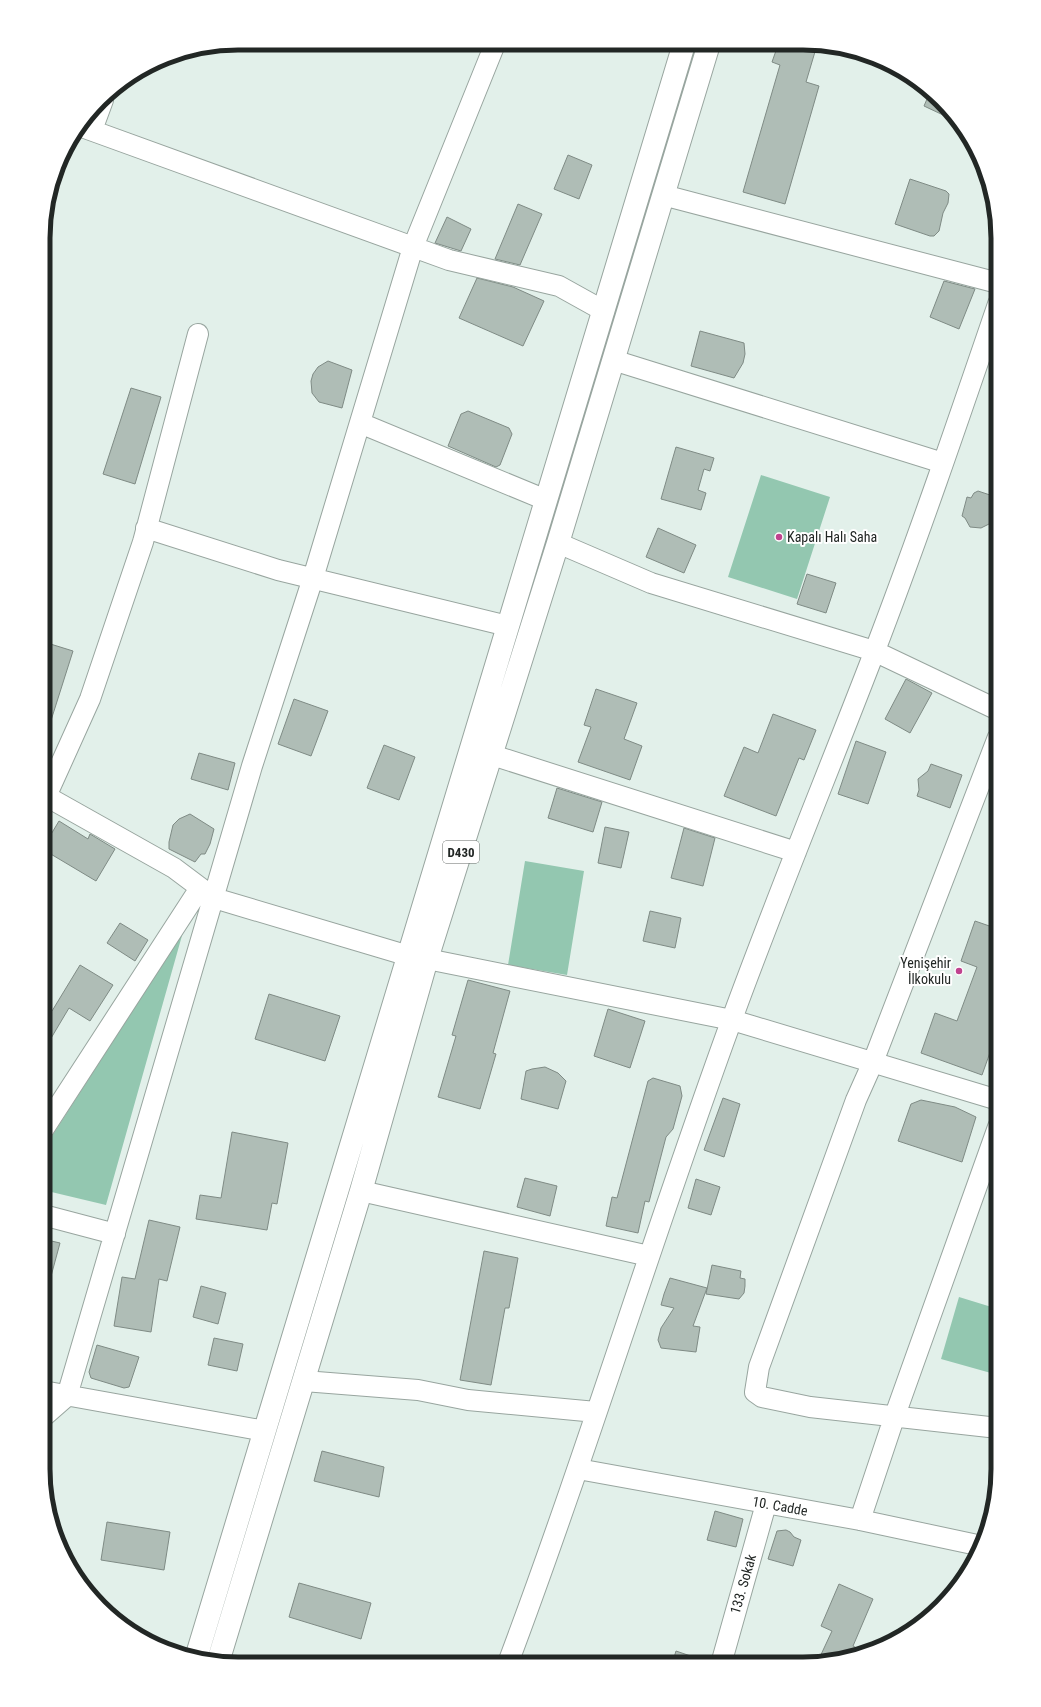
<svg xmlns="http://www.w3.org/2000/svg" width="1041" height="1707" font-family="'Roboto Condensed',sans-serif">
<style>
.green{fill:#93c7b0}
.building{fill:#afbdb6;stroke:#7f8b85}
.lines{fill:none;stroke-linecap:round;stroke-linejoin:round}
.minor-casing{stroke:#98a59f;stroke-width:22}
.highway-casing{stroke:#98a59f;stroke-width:24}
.minor{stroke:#fff;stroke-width:20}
.highway{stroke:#fff;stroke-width:22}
.poi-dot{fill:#c0428f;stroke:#fff;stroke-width:1.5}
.labels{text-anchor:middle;stroke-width:4;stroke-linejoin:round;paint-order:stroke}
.shield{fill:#fff;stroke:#646866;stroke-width:1}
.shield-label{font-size:13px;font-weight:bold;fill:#222725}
.poi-label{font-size:14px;fill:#222725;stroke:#fff;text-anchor:start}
.street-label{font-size:14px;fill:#222725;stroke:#fff}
.rim{fill:none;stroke:#222725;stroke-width:5}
</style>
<rect width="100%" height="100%" fill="#e2f0ea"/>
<!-- green -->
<path class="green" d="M761,475L830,497L797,599L728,577Z
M525,861L584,871L567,975L508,965Z
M183,932L106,1205L43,1190V1150Z
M959,1297L998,1309V1375L941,1359Z"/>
<!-- building -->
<path class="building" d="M778,45H817L806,82L819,86L785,204L743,192L780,65L772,62Z
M930,92L958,120V122L924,106Z
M568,155L592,165L579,199L554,189Z
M910,179L946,191L949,194L948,203L943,213L939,231L934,236H930L895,224Z
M518,204L542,214L520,265L495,259Z
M447,217L471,229L461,251L435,243Z
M477,278L513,287L544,301L523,346L459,318Z
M944,281L975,289L959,329L930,317Z
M700,331L744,343L745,354L743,363L734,378L691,366Z
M328,361L352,370L342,408L319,402L312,393L311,381L313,374L318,367Z
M131,388L161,397L135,484L103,474Z
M468,411L509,428L512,434L500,465L496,467L448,446L461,414Z
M676,447L714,458L710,471L704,469L698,490L706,493L701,510L661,499Z
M978,491L993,496L996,503L994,507L998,511L995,521L981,528L970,527L965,518L962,516L967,497L971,498L974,493Z
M658,528L696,545L684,573L646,557Z
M807,574L836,583L826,613L797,604Z
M44,642L73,651L47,733H44Z
M906,679L932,693L910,733L885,719Z
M596,689L637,703L624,739L642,746L630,780L578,762L591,727L584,725Z
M294,699L328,711L311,756L278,744Z
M773,714L816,730L804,760L799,758L776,816L724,796L744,747L758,753Z
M856,741L886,752L868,804L838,794Z
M384,745L415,757L399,800L367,788Z
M199,753L235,763L228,790L191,779Z
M931,764L962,775L950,808L917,796L919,790L918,779L928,771Z
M557,788L602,802L593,832L548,818Z
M190,814L214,829L210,844L205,854H201L195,862L169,849V842L173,825L179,819Z
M59,821L88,839L90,834L115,849L96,881L44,850V846Z
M605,827L629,832L621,868L598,863Z
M684,828L715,838L703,886L671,878Z
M650,911L681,918L675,948L643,941Z
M975,921L998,929V1030L982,1075L921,1053L935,1013L957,1021L977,967L961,961Z
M120,923L148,940L135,961L107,943Z
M80,965L113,985L90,1021L69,1008L44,1050V1006L52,1011Z
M468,980L510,991L493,1053L496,1054L480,1109L438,1097L456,1036L452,1035Z
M269,994L340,1016L325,1061L255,1039Z
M608,1009L645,1021L630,1068L594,1056Z
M545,1067L558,1073L566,1081L558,1109L521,1099L526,1071L532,1069Z
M653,1078L680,1086L682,1096L673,1129L666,1137L649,1202L645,1201L638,1233L606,1226L612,1197L617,1198L648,1081Z
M723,1098L740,1104L724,1157L704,1150Z
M921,1100L955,1107L976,1117L962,1162L898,1141L911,1104Z
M232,1132L288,1143L277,1204L272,1203L267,1230L196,1219L200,1195L221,1198Z
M525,1178L557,1186L550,1216L517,1207Z
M696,1179L720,1187L711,1215L688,1208Z
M149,1220L180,1227L167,1281L159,1279L151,1332L114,1326L122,1277L135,1279Z
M43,1239L60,1243L47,1291H43Z
M484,1251L518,1258L509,1308H505L491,1385L460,1380Z
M712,1265L741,1271L740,1278L745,1279V1286L744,1293L739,1299L706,1294Z
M670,1278L707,1288L693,1326L700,1327L696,1352L661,1348L658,1340L661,1328L674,1308L661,1305L664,1294Z
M201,1286L226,1293L218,1324L193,1317Z
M214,1338L243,1344L237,1371L208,1365Z
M97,1345L139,1357L129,1387L124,1388L91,1378L89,1372Z
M322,1451L384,1467L379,1497L314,1481Z
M715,1511L743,1519L736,1547L707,1540Z
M107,1522L170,1532L164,1570L101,1560Z
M786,1530L790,1532L794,1537L801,1540L793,1566L768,1559L777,1531Z
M299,1583L371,1603L361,1639L289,1617Z
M839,1584L873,1599L853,1646L864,1652L818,1661L832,1631L821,1626Z
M676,1651L708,1662V1664H672Z"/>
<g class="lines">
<defs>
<path id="minor" d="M82,127L449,260L559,286L604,311
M92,130L103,100
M663,195L998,283
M613,360L943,463
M360,423L546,500
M146,528L278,570L508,626
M558,543L651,583L874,651L998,710
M492,755L796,852
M44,795L174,868L214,898L409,956
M44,801L90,699L143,542L198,334
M427,959L732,1020L998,1100
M43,1130L200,888
M361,1191L649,1256
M43,1215L115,1234
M304,1381L418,1390L468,1400L596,1412
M43,1391L265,1431
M43,1417L67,1396L252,766L313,578L413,247L495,44
M998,1428L810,1407L762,1397L755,1392L759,1367L856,1100L873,1062L998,737
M578,1469L860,1520L982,1546
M860,1520L894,1418L998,1127
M508,1663C588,1450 654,1232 732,1019C777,896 827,775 874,653C918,538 958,421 998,304
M721,1664L766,1504"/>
<path id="highway" d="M196,1658L684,44
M218,1662L361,1191L427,959L558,543L709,44"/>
</defs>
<!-- minor casing -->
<use href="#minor" class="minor-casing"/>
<!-- highway casing -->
<use href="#highway" class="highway-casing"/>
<!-- minor -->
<use href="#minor" class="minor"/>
<!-- highway -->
<use href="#highway" class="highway"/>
</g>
<!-- markers -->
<g class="poi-dot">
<circle cx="779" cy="537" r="4"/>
<circle cx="959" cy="971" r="4"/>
</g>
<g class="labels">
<!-- shield labels -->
<rect class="shield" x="443" y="841" width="36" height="22" rx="3"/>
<g class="shield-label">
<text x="461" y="857">D430</text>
</g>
<!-- poi labels -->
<g class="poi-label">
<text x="787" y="542">Kapalı Halı Saha</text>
<text x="951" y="968" text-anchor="end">Yenişehir<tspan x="951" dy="16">İlkokulu</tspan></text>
</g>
<!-- street labels -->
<g class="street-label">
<text transform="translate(780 1506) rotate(10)" y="5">10. Cadde</text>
<text transform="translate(743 1584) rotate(-74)" y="5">133. Sokak</text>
</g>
</g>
<!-- crop -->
<path d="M0 0H1041V1707H0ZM238 50H803A188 188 0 0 1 991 238V1469A188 188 0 0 1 803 1657H238A188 188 0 0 1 50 1469V238A188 188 0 0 1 238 50Z" fill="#fff" fill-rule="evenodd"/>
<path class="rim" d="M238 50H803A188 188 0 0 1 991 238V1469A188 188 0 0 1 803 1657H238A188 188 0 0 1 50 1469V238A188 188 0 0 1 238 50Z"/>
</svg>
